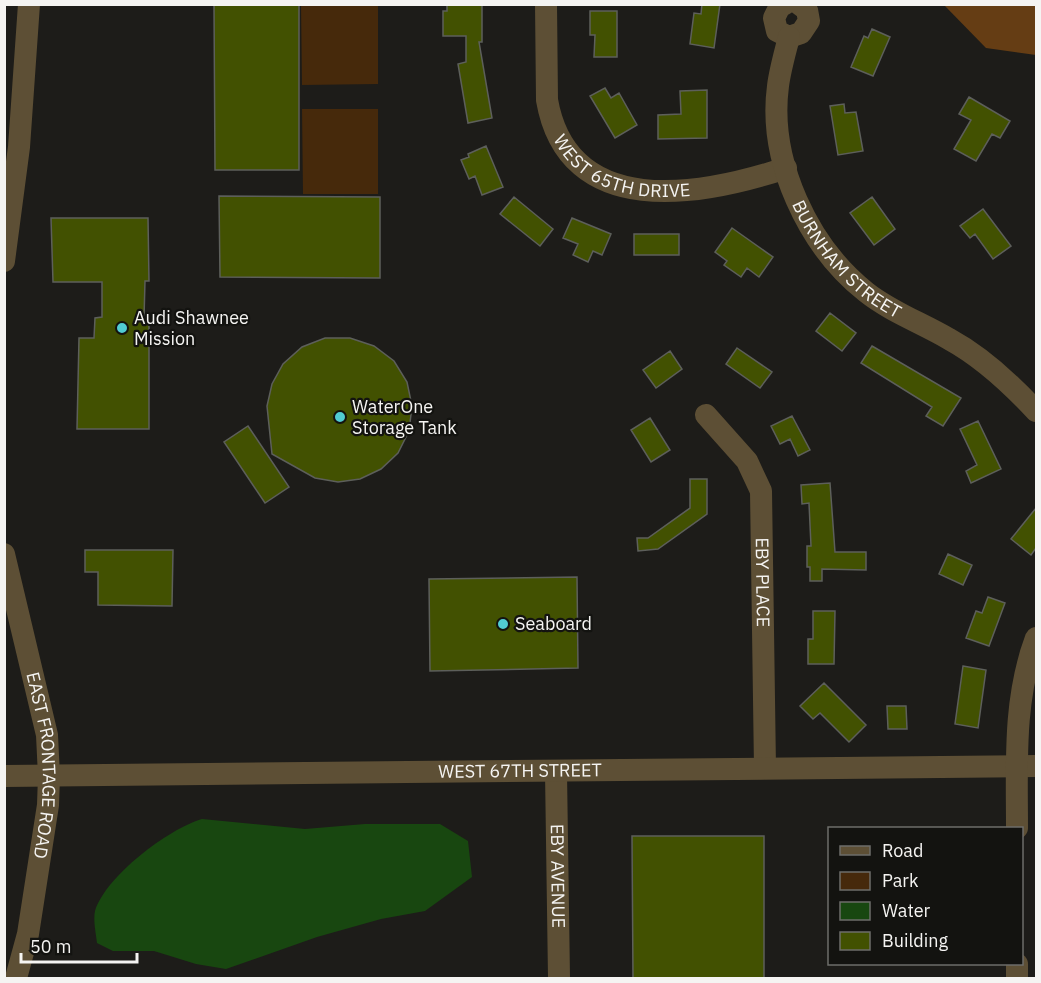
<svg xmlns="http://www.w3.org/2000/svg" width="1041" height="983" font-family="'IBM Plex Sans',sans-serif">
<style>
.green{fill:#46290b}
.forest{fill:#653d14}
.water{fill:#184710}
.building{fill:#425101;stroke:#5d5f5b;stroke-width:1.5}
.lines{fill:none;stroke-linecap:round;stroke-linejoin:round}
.minor{stroke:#5d4f35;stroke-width:22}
.poi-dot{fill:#51ccd3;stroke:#131310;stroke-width:2}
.labels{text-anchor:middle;stroke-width:4.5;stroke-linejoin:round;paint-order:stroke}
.street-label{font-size:18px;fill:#f5f4f2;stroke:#131310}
.poi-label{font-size:18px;fill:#f5f4f2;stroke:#131310;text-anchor:start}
</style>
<rect width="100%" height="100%" fill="#1d1c19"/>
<!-- green -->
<path class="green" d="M301,5H378V84L302,85Z
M302,109H378V194H303Z"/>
<!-- forest -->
<path class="forest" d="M944,5H1036V55L986,48Z"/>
<!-- water -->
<path class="water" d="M202,819L305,829L365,824H440L468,841L472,877L425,911L381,919L317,937L226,969L196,964L154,951H113L97,943C96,934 93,920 95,911C106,876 168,829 202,819Z"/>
<!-- building -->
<path class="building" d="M214,4H299V170H215Z
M447,4H482V42H479L492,118L468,123L458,64L466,62V36H443V11H447Z
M702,4H720L714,48L690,44L694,13L701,14Z
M590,11H617V57H594L595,35H590Z
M872,29L890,37L873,76L851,67L864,36L868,38Z
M605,88L611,98L619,93L637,125L615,138L590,96Z
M707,90V138L658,139V115L681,114L680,91Z
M969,97L1010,121L1000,138L992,134L976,161L954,149L971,120L959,114Z
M844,104L845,113L856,112L863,151L838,155L830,106Z
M486,146L503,187L482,195L475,176L469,179L461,160L469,157L468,154Z
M219,196L380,197V278L220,277Z
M514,197L553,229L540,246L500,214Z
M872,197L895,229L874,245L850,213Z
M983,209L1011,246L993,259L975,234L970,238L960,226Z
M51,218H148L149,281H145L144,318L149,317V429H77L79,338H94L95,318L102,317V282H53Z
M572,218L611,234L602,255L593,251L588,262L573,255L578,244L563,238Z
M732,228L773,257L759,277L747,268L741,277L724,265L727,261L715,252Z
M634,234H679V255H634Z
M830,313L856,333L842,351L816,331Z
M325,338H350L374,346L394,361L407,382L412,406L409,431L398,453L381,469L360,479L338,482L315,478L272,454L267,406L272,384L283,364L302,347Z
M872,346L961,398L943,426L926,416L932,407L861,363Z
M737,348L772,372L760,388L726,364Z
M670,351L682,369L656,388L643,370Z
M792,416L810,450L798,456L790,439L780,444L771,426Z
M650,418L670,450L651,462L631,430Z
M978,421L1001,469L971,483L966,471L977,465L960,429Z
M248,426L289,487L265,503L224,442Z
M690,479H707V514L658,549L638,551L637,538H648L690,508Z
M830,483L835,552H866V570L822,569V581H810V567H807V546H811L809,503L802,504L801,485Z
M1036,508V548L1031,555L1011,539Z
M85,550H173L172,606L98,605V572H85Z
M948,554L972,565L963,585L939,574Z
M577,577L578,668L430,671L429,579Z
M988,597L1005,603L989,646L966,638L976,611L982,613Z
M813,611H835L834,664H808V639H813Z
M963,666L986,670L978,728L955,724Z
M824,683L866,725L849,742L820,713L813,719L800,706Z
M887,706H906L907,729H888Z
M632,836H764V978H633Z"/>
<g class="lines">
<!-- minor -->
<g class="minor">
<path id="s1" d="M546,4L547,100C568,221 701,196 786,168"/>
<path d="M785,4L780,6L774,18L777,31L789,37L801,33L809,21L807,10L799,4"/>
<path id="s2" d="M789,37C785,53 780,70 778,86C768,161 808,246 866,292C891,312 922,323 949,339C982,357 1011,384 1036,411"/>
<path d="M4,261L19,147L29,4"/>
<path id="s3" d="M706,415L747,461L761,491L765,768"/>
<path id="s4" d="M4,554L47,735L49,776L48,805L28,934L16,978"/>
<path id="s5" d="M556,772L559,978"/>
<path id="s6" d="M4,776L1036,766"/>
<path d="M1017,828C1017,764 1013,699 1036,638"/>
<path d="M1017,964V978"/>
</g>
</g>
<!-- markers -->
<g class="poi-dot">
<circle cx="122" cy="328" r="6"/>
<circle cx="340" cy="417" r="6"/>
<circle cx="503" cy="624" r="6"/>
</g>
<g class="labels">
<!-- street labels -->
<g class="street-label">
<text dy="6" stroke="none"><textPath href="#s1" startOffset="210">WEST 65TH DRIVE</textPath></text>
<text dy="6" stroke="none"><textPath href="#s2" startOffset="246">BURNHAM STREET</textPath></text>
<text dy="6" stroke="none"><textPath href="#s3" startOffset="186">EBY PLACE</textPath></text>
<text dy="6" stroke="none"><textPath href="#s4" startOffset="216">EAST FRONTAGE ROAD</textPath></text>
<text dy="6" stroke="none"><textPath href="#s6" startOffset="516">WEST 67TH STREET</textPath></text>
<text dy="6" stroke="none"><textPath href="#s5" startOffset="104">EBY AVENUE</textPath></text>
</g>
<!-- poi labels -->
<g class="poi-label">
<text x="134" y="324">Audi Shawnee<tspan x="134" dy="21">Mission</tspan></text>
<text x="352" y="413">WaterOne<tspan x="352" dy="21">Storage Tank</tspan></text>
<text x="515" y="630">Seaboard</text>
</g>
</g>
<!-- border -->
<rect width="1041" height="983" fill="none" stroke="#f5f4f2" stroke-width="12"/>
<!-- legend -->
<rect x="828" y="827" width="195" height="138" fill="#131310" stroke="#6d6d6a" stroke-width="1.5"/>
<rect x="840" y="846" width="30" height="9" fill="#5d4f35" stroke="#6d6d6a" stroke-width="1.5"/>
<text x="882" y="857" font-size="18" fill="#f5f4f2">Road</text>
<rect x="840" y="872" width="30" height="18" fill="#46290b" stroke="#6d6d6a" stroke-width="1.5"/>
<text x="882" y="887" font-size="18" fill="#f5f4f2">Park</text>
<rect x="840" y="902" width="30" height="18" fill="#184710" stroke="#6d6d6a" stroke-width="1.5"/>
<text x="882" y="917" font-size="18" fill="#f5f4f2">Water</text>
<rect x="840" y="932" width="30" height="18" fill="#425101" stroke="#6d6d6a" stroke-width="1.5"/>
<text x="882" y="947" font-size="18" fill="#f5f4f2">Building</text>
<!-- scale -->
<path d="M21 953v9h116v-9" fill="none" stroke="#f5f4f2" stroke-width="3"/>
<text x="30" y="953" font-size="18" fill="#f5f4f2" stroke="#131310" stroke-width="4.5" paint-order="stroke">50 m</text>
</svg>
